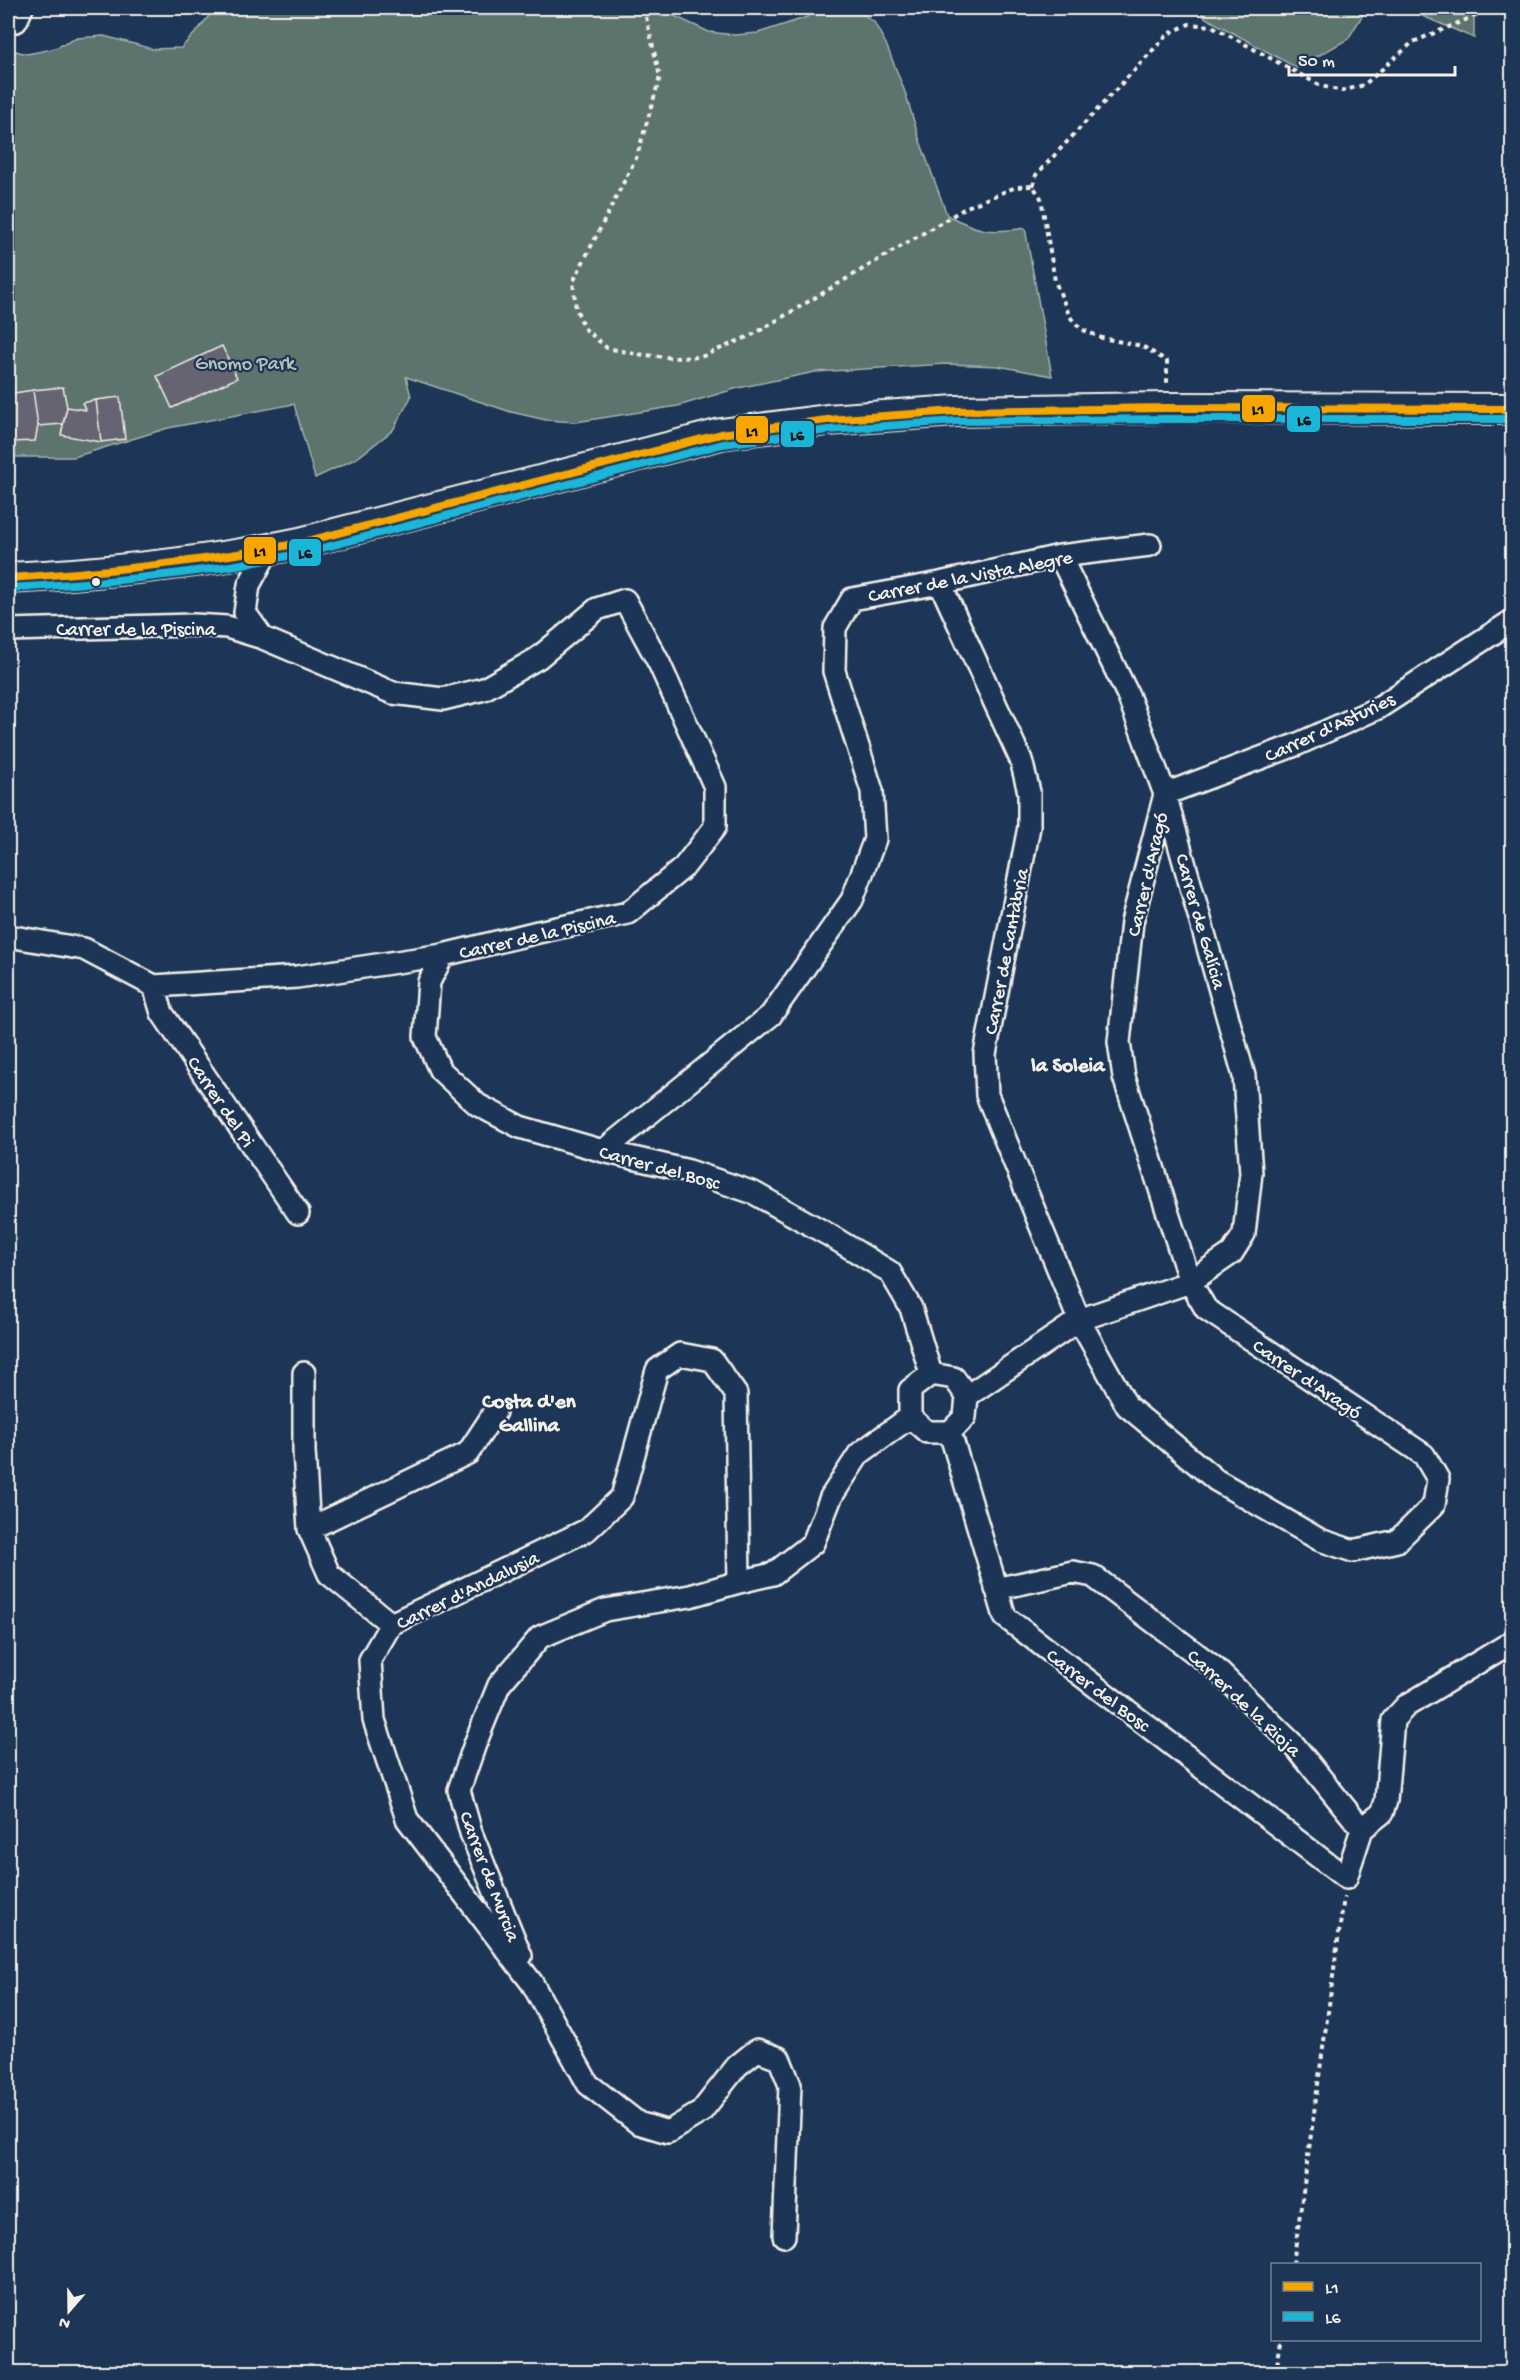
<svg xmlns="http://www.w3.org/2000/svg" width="1520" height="2380" font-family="'Gochi Hand',sans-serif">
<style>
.green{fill:#5d736e;stroke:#a8b2ab;stroke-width:1.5}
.building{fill:#666372;stroke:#f4f1e8;stroke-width:1.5}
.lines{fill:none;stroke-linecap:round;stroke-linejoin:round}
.minor-casing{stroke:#f4f1e8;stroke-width:26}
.secondary-casing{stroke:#f4f1e8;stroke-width:34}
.path{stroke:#f4f1e8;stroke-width:4;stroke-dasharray:4.5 4.5;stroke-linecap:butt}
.minor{stroke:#1d3557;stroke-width:21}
.secondary{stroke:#1d3557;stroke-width:30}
.bus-1-casing{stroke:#1d3557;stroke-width:12}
.bus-2-casing{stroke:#1d3557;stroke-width:12}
.bus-1{stroke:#f7a600;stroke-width:8}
.bus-2{stroke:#1ab6d8;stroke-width:8}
.bus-dot{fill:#f4f1e8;stroke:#1d3557;stroke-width:2}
.labels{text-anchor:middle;stroke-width:4.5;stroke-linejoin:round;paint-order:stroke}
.park-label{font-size:20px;fill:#b8bfb7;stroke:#1d3557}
.street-label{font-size:20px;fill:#f4f1e8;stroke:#1d3557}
.neighbourhood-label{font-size:21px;font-weight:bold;fill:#f4f1e8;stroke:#1d3557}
.line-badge{stroke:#1d3557;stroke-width:2}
.pale-badge-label{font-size:16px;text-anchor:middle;font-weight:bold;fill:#111}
</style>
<rect width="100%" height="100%" fill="#1d3557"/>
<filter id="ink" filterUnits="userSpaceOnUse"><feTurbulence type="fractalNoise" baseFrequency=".0167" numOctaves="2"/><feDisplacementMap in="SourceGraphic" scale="12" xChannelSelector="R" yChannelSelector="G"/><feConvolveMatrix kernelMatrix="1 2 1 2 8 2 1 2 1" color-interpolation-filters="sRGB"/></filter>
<g filter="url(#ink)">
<!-- green -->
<path class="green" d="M215,8H657L709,32L735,35L758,33L783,25L807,17L819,8H854L874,22L886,44L905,92L919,138L947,215C978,231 990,234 1025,228L1052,376L998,366L946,364L815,372L738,388L678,406L576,422L546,420L511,412L406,377L411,397L393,430L357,458L315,478L294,404L168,428L74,457H8V49L27,54L53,49L77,38L104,36L153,49L181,48L198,30Z
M1199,8H1367L1348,39L1297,68L1204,17Z
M1404,8H1474V38Z"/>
<!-- building -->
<path class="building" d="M222,346L237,378L172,408L157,376Z
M63,387L67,407L63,424L38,426L33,390Z
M33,390L38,426L35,441L10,442L8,394Z
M120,397L125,439L101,442L96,400Z
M96,400L101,442L61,435L67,407L86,410L82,403Z"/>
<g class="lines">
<defs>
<path id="minor" d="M16,21L22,8
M940,583L1021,760L1029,792V827L985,1054L987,1095L1079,1320L1127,1406L1216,1480L1320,1540L1353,1551L1397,1541L1434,1505L1438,1479L1424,1455L1206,1309L1190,1282L1124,1077L1119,1042L1132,922L1165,794L1298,744L1378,708L1512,621
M8,630L194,625L227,627L263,638L393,693L443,699L484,689L538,658L597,609L625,600L659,663L715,787V827L684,867L628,913L538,932L443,955L297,977L154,986L84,949L8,936
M263,638L245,613L249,585L268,550
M443,955L429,982L425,1037L440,1070L478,1105L520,1127L603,1151L689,1171L754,1193L829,1235L890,1272L911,1308L931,1374
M154,986L162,1013L298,1213
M603,1151L771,1015L852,900L875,839L872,791L834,671L835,628L852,599L940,583L1060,556L1150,545
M304,1373V1451L309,1529L329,1574L391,1624
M931,1374L954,1378L967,1396L965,1417L950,1432H927L910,1417V1390Z
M967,1396L1079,1320L1190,1282L1232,1253L1244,1234L1251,1173L1244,1076L1165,794L1128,695L1060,556
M950,1432L1005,1617L1346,1878L1362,1829L1294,1745L1215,1668L1093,1576L1073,1572L996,1589
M309,1529L468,1453L495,1412
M1362,1829L1382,1813L1386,1801L1393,1720L1406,1706L1512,1642
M521,1956L471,1833L459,1790L475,1744L499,1685L540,1637L605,1610L690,1596L739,1582
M784,2236L790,2085L779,2058L757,2050L737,2066L701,2112L668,2132L638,2123L588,2084L532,1983L407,1819L374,1720L370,1660L391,1624L587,1530L622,1497L657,1370L680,1354L712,1360L736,1394L739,1582L773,1574L813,1543L831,1497L859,1454L910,1417"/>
<path id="secondary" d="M8,578C106,573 204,563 300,543L721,434L827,420L956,411L1167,408L1512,409"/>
</defs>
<!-- minor casing -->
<use href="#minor" class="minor-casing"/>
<!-- secondary casing -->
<use href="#secondary" class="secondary-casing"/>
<!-- path -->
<path class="path" d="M644,8L660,77L637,156L573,282L576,309L585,329L607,348L637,354L674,358L701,357L754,334L967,207L1016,187L1033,186L1041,198L1055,281L1070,317L1081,329L1102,338L1142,346L1167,361V384
M1033,186L1036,175L1168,34L1189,24L1212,26L1321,86L1342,91L1364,85L1413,42L1494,8
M1293,2264L1344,1897
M1276,2372L1281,2340"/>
<!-- minor -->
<use href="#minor" class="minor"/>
<!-- secondary -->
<use href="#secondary" class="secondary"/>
<defs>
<path id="bus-1" d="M8,578C106,572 203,562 300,543L721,434L827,420L956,411L1167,408L1512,409"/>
<path id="bus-2" d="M9,588C107,583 205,573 303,553L723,444L828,430L956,421L1167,419H1512"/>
</defs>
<!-- bus-1 casing -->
<use href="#bus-1" class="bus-1-casing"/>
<!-- bus-2 casing -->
<use href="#bus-2" class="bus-2-casing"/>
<!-- bus-1 -->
<use href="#bus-1" class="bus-1"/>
<!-- bus-2 -->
<use href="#bus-2" class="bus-2"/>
</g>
</g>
<!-- markers -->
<circle class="bus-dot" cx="96" cy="582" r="5"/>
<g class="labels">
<!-- park labels -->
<g class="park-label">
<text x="245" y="369">Gnomo Park</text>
</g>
<!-- street labels -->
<g class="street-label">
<text transform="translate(970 575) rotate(-11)" y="7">Carrer de la Vista Alegre</text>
<text x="136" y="635">Carrer de la Piscina</text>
<text transform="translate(1329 726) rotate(-25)" y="7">Carrer d'Asturies</text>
<text transform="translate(1146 874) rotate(-77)" y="7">Carrer d'Aragó</text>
<text transform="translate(1202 921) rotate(74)" y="7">Carrer de Galícia</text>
<text transform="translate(537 934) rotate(-13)" y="7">Carrer de la Piscina</text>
<text transform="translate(1005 951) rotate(-79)" y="7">Carrer de Cantàbria</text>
<text transform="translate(222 1101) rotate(56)" y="7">Carrer del Pi</text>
<text transform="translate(660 1166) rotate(15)" y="7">Carrer del Bosc</text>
<text transform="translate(1308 1378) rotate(34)" y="7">Carrer d'Aragó</text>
<text transform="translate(467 1589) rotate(-26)" y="7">Carrer d'Andalusia</text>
<text transform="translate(1099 1689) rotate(37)" y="7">Carrer del Bosc</text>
<text transform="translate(1245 1702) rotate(43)" y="7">Carrer de la Rioja</text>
<text transform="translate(491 1876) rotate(69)" y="7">Carrer de Murcia</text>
</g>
<!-- neighbourhood labels -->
<g class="neighbourhood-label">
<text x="1068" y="1071">la Soleia</text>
<text x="529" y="1407">Costa d'en<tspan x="529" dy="24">Gallina</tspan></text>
</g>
</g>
<g class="line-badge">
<rect x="1241" y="394" width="35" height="29" rx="6" fill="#f7a600"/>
<rect x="1286" y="405" width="35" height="28" rx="6" fill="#1ab6d8"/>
<rect x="735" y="415" width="34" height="29" rx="6" fill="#f7a600"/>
<rect x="780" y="420" width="35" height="28" rx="6" fill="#1ab6d8"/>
<rect x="243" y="536" width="34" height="29" rx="6" fill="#f7a600"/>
<rect x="288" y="538" width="34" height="29" rx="6" fill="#1ab6d8"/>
</g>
<g class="pale-badge-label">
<text x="1258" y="414">L1</text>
<text x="1304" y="425">L6</text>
<text x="752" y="436">L1</text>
<text x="797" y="440">L6</text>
<text x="260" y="556">L1</text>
<text x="305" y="558">L6</text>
</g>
<!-- margin -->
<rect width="1520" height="2380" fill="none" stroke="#1d3557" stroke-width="30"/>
<rect x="15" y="15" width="1490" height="2350" fill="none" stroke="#f4f1e8" stroke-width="2" filter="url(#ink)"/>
<!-- legend -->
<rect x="1271" y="2263" width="210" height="78" fill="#1d3557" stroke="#738091" stroke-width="1.5"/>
<rect x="1283" y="2282" width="30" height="9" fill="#f7a600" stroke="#738091" stroke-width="1.5"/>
<text x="1325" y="2293" font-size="18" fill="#f4f1e8">L1</text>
<rect x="1283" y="2312" width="30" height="9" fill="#1ab6d8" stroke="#738091" stroke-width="1.5"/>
<text x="1325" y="2323" font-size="18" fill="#f4f1e8">L6</text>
<!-- north arrow -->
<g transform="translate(69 2311) rotate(200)" stroke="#1d3557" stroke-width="4.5" paint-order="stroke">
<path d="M0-4.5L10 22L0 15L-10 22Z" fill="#f4f1e8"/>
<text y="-9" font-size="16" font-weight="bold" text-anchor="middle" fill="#f4f1e8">N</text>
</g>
<!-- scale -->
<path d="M1289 66v9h166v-9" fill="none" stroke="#f4f1e8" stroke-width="3"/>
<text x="1298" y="66" font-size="18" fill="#f4f1e8" stroke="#1d3557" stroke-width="4.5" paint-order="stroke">50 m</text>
</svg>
